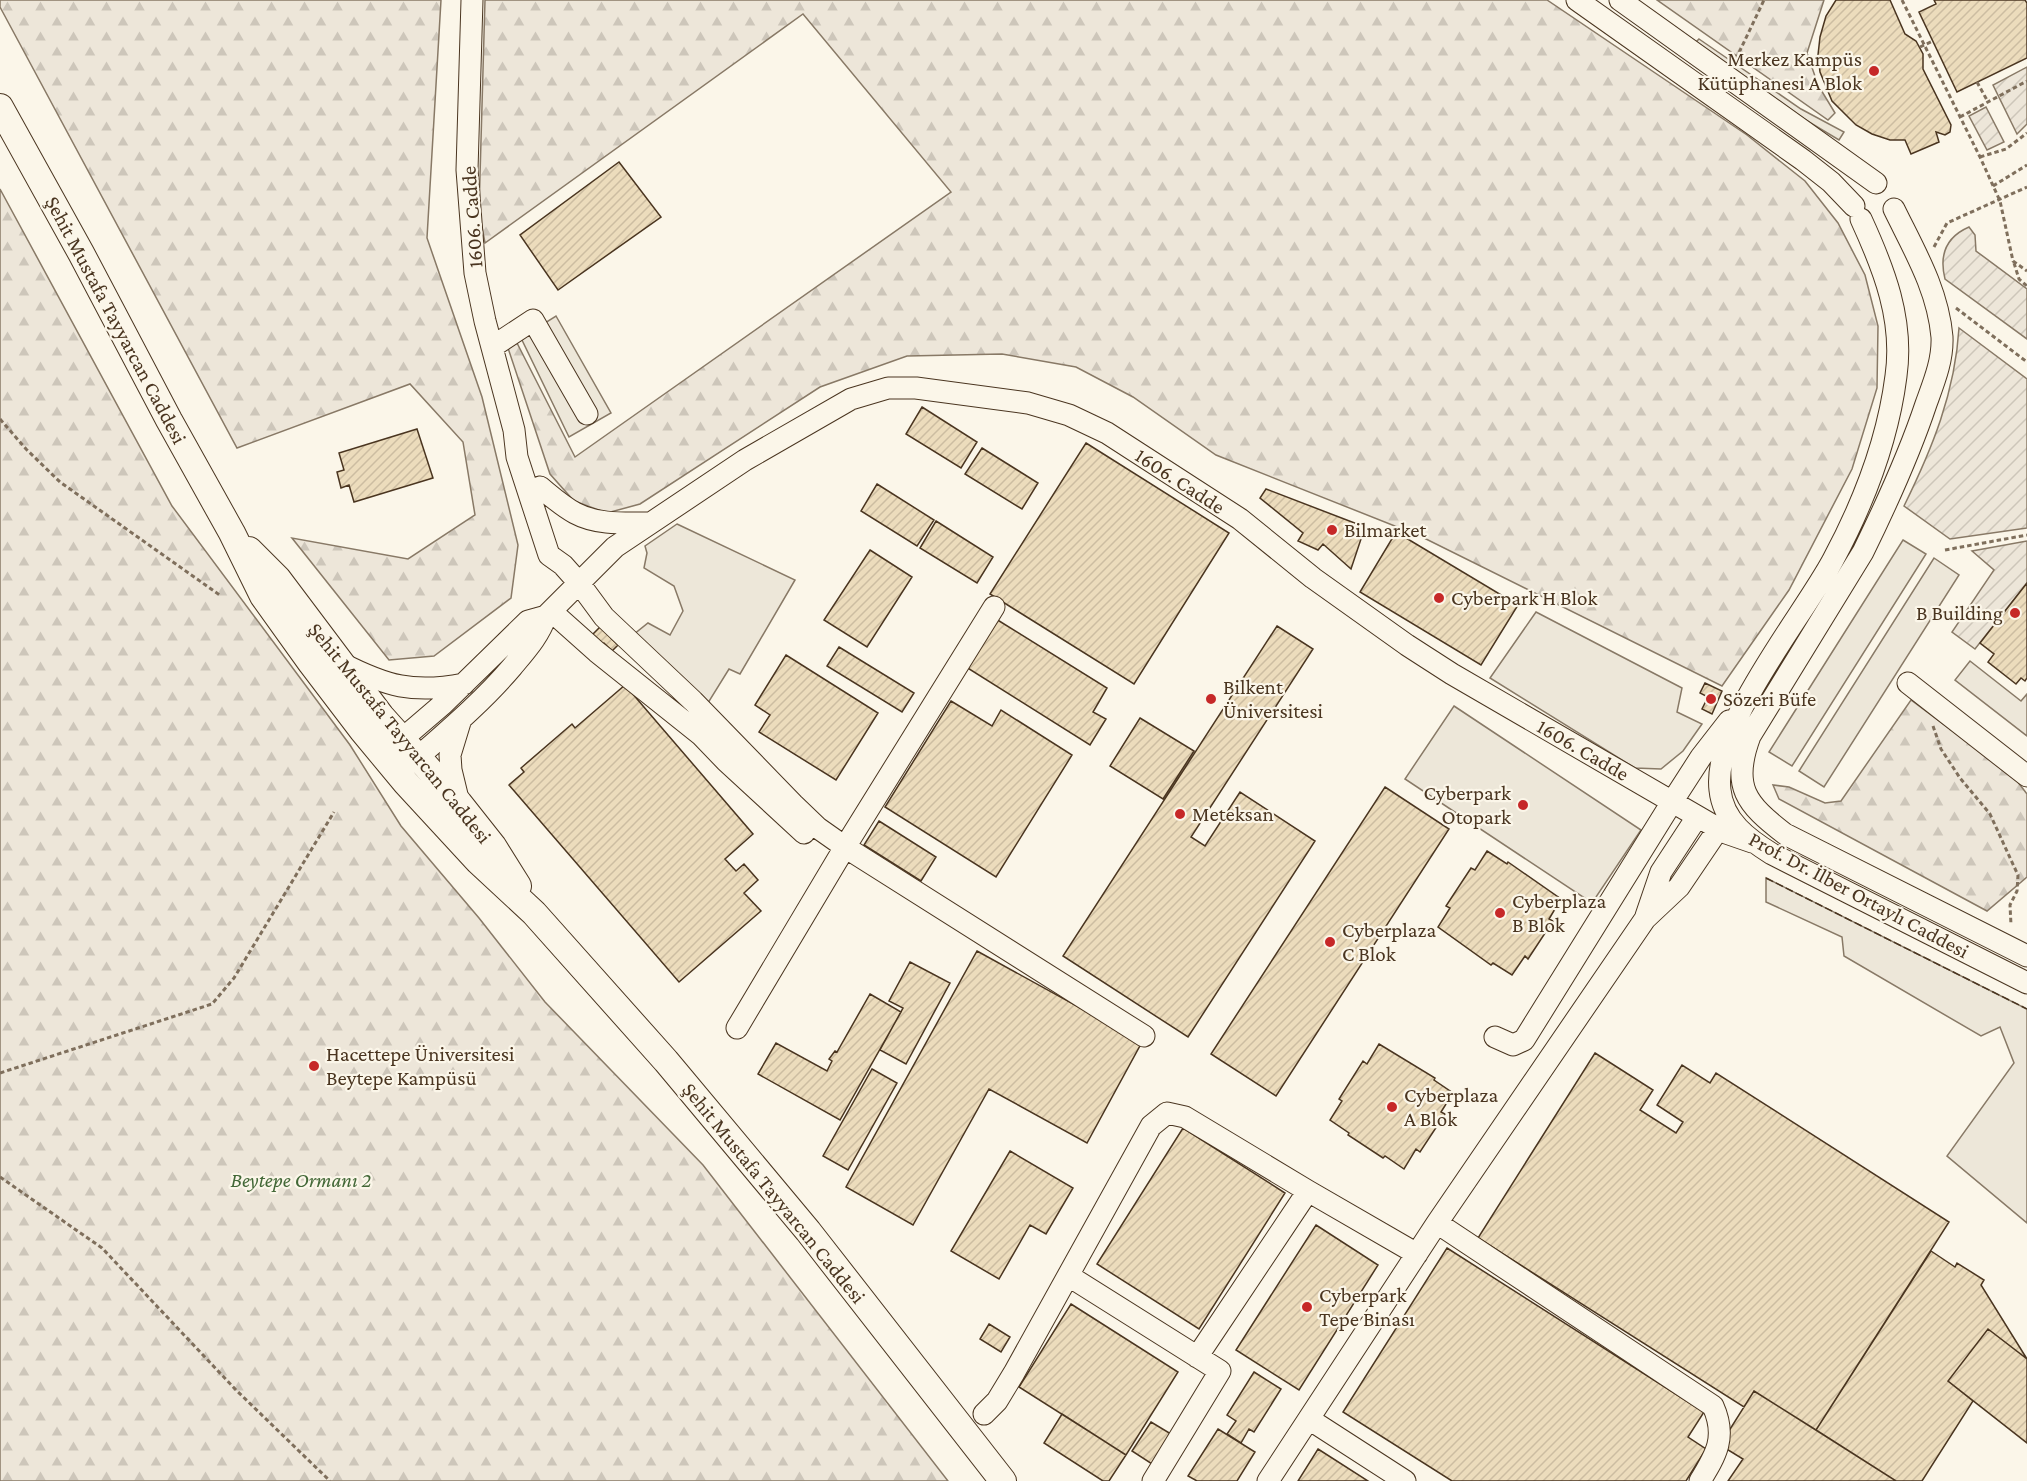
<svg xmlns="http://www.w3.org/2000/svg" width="2027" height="1481" font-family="'Crimson Pro',serif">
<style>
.forest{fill:url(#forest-firs);stroke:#887966;stroke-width:1.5}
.garden{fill:url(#garden-furrows);stroke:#887966;stroke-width:1.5}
.parking{fill:#ede7d9;stroke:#887966;stroke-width:1.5}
.building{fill:url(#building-hatch);stroke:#4a3520;stroke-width:1.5}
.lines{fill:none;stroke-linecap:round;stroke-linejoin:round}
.minor-casing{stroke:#4a3520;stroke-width:23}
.major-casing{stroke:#4a3520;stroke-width:28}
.path{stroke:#7f6f5c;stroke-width:3;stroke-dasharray:4.5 3;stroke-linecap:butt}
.minor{stroke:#fbf6e9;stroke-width:21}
.major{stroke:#fbf6e9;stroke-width:26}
.path-bridge{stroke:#7f6f5c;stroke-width:3;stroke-dasharray:4.5 3;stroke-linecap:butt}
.fence{stroke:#4a3520;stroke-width:1.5;stroke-dasharray:8 3;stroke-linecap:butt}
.poi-dot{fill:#c62828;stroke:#fbf6e9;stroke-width:2}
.labels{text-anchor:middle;stroke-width:4.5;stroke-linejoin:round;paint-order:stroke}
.poi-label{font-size:21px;fill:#4a3520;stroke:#fbf6e9;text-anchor:start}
.street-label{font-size:21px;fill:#4a3520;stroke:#fbf6e9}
.park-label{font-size:21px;font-style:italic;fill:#436837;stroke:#fbf6e9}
</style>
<defs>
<pattern id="forest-firs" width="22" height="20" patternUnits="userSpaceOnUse" patternTransform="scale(1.5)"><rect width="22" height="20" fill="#ede6d9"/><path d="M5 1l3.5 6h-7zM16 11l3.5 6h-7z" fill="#cdc6ba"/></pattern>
<pattern id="garden-furrows" width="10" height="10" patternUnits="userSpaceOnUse" patternTransform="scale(1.5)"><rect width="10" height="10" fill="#ede6d9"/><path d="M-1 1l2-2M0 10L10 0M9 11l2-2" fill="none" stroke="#cdc6ba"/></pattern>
<pattern id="building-hatch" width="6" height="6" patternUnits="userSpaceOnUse" patternTransform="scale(1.5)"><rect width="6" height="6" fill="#ecdcbc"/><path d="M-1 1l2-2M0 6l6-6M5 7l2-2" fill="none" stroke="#ccbda1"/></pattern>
</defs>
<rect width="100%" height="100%" fill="#fbf6e9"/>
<!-- forest -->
<path class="forest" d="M0,0H441L427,238L482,397L518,545L511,598L434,656L389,660L292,538L408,559L475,515L463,442L410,384L237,448L0,7Z
M485,0H1547L1747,135L1805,181L1838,223L1865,275L1878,326L1877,388L1852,469L1789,590L1722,686L1420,536L1216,455L1133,397L1076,367L1002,354L907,356L820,387L640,504L607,513L574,501L550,474L508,348L517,343L575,457L951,192L803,14L485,243L479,211Z
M1657,0H1824L1807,53L1818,85L1835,113L1828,120Z
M0,189L172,506L350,745L401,826L479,918L545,1002L703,1165L948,1481H0Z
M1911,700L2014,777L2027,794V877L1987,911L1779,799L1773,785L1789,787L1825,803L1841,801Z"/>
<!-- garden -->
<path class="garden" d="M2027,67V124L2017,134L1993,85Z
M1986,107L2004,142L1987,150L1969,116Z
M1969,227L1975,235L1976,251L2027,289V339L1945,279C1939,255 1946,237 1969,227Z
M1959,328L2027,379V528L1950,539L1904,506C1932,449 1955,393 1959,328Z
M2027,541V583L1975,649L1952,632L1994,570L1972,551Z"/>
<!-- parking -->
<path class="parking" d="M1699,39L1801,109L1844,132L1839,140L1794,113L1693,45Z
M556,316L611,413L569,437L521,338Z
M677,524L795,580L740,674L729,669L708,703L628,639L648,623L670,635L683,611L674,586L644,568L647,553L645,546Z
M1903,540L1926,554L1792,766L1769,752Z
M1934,558L1959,575L1824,787L1799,771Z
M1536,612L1682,688L1677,712L1702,724L1683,751L1661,769L1635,768L1490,678Z
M1970,661L2021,701L2027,694V736L1955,680Z
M1454,706L1641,830L1592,903L1405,779Z
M1766,878L2027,1009V1223L1947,1156L2014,1063L2000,1027L1981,1036L1844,956L1842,937L1766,902Z"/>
<!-- building -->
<path class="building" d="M1836,0H1890L1905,34L1916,41L1923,54V69L1951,125L1950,132L1945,135L1936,132L1939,142L1911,154L1905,140H1890L1872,134L1856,125L1832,101L1820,72L1818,55L1820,37L1826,16Z
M1934,0H2025L2027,3V58L1957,92L1919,12L1936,4Z
M619,162L661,217L558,290L520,235Z
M922,407L977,442L961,468L906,434Z
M417,429L433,478L354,502L349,485L341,488L337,472L344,470L339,453Z
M1086,443L1229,533L1134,684L990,594Z
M982,448L1038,483L1022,509L965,474Z
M877,484L934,520L917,546L861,511Z
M1266,489L1365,527L1351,569L1323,544L1318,550L1298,541L1303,533L1260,498Z
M936,521L993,557L977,583L920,548Z
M1396,532L1518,605L1481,665L1360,592Z
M870,550L912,577L867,647L824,620Z
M2027,583V678L2025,681L2021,678L2016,684L1988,662L1994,654L1980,643Z
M996,619L1107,688L1093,712L1106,719L1090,745L966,667Z
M604,623L611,638L618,645L612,651L604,643L601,644L592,635Z
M1277,626L1313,649L1191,837L1205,846L1240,792L1315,841L1188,1037L1063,956Z
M839,647L914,693L902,712L827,666Z
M786,655L878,713L836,780L759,732L770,715L755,705Z
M1705,683L1722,691L1712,714L1702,709L1708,697L1700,693Z
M625,685L753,834L725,859L736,871L744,864L758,880L744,893L761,911L679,982L509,785L524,772L521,768L572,724L575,728Z
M951,701L992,726L1001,710L1072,755L996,877L885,807Z
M1140,718L1194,751L1163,799L1110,766Z
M1385,787L1449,829L1276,1096L1211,1054Z
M879,821L936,857L921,881L864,845Z
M1487,851L1507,864L1508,862L1561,899L1549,919L1553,921L1528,959L1525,956L1512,975L1493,963L1491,965L1438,927L1450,908L1446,906L1471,868L1475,870Z
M977,951L1142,1042L1087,1143L989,1089L913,1225L846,1187Z
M910,962L950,983L906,1064L880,1050L903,1008L889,1001Z
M870,994L901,1012L840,1120L758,1074L776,1043L827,1071L832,1061L829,1059L835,1051L837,1052Z
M1379,1044L1435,1078L1434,1080L1453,1093L1441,1112L1445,1114L1420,1152L1416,1149L1404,1169L1385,1156L1383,1158L1348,1135L1349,1133L1330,1120L1342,1101L1339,1099L1363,1061L1367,1064Z
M1595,1053L1653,1090L1640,1110L1676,1133L1683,1122L1657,1105L1682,1065L1710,1083L1716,1073L1949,1222L1816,1430L1754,1391L1744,1407L1478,1238Z
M872,1069L897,1083L848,1170L823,1156Z
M1183,1128L1285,1193L1199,1329L1097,1264Z
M1010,1151L1073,1188L1046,1234L1030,1225L999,1279L951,1251Z
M1316,1225L1378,1265L1299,1390L1236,1350Z
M1447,1248L1704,1412L1688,1437L1706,1449L1686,1481H1452L1343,1412Z
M1931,1251L1955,1267L1957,1263L1984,1280L1981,1285L2027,1359L1988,1329L1948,1381L1973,1401L1922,1481H1896L1816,1430Z
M1071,1304L1178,1372L1126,1455L1019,1387Z
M989,1324L1010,1337L1001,1352L980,1339Z
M1988,1329L2027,1359V1443L1948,1381Z
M1254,1372L1281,1389L1254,1432L1249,1429L1241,1443L1227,1434L1236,1421L1227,1415Z
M1754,1391L1896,1481H1728L1743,1459L1720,1445Z
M1062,1414L1126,1455L1109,1481H1103L1044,1443Z
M1151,1422L1171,1434L1152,1464L1132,1451Z
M1218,1429L1255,1452L1237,1481H1197L1188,1476Z
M1318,1449L1368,1481H1298Z"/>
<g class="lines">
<defs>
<path id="minor" d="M472,0L467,170L475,273L485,321L514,430L517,457L549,555L563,565L579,583L604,617L693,701L793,804L818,828L845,847L1144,1036
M1577,0L1803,160L1831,182L1854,206
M1620,0L1876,183
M1894,209C1914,250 1938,290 1942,337C1943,360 1934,382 1926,404C1909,455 1887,503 1863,552L1750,736C1731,787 1746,804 1785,834L2027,956
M1861,219C1884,269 1904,320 1896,376C1888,439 1863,504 1833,560C1802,618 1712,725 1720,790C1723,821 1748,839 1772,854L2027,983
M492,347L533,320L587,414
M540,487C551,496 562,506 575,513C597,525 625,523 649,523
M551,611L597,652L701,735L726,761L804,833
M341,663C386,686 413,694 464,684
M1908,683L2027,776
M401,740L443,704L528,621L546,616
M417,758C450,729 484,700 512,667C526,650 539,636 546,616L615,547L745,460L851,399L888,388H916L1028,403L1069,415L1107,433L1240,519L1313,578L1407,645L1452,674L1726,833L1752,842
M459,803L451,770L450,755L461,719
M1646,916L1661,872L1697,817
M737,1028L845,847L994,607
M1495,1037L1513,1045L1524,1040L1672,802L1701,757L1729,721
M1437,1223L1713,1406C1727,1437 1716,1455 1700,1481
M1069,1276L1220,1371L1153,1481
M1197,1357L1308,1191
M984,1414L997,1401L1014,1373L1151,1126L1167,1113L1185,1117L1308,1191L1417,1254
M1309,1419L1405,1481
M1268,1481L1437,1223L1645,919L1679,887L1719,828"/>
<path id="major" d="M0,107L81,253L169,420L232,533L263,596L311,663L362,730L406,783L478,861L534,913L666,1061L808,1231L1003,1481
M249,550L278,579L381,716L459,803L493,846L518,886"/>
</defs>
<!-- minor casing -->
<use href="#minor" class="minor-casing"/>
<!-- major casing -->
<use href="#major" class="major-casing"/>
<!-- path -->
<path class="path" d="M1902,0L1980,157L2000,201L2013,261L2027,271
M1736,59L1764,0
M1977,82L1988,102
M1960,117L2027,81
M1980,157L2006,149L2027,133
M1993,186L2027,165
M1934,247L1947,223L2027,187
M2014,263L2019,279L2027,286
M1956,308L2027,362
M0,419L26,449L60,482L221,596
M1945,550L2027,535
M1933,726L1941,749L1960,778L1990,814L2011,860L2018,875L2017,891L2010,905L2011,925
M0,1073L212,1004L234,978L334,812
M0,1177L102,1248L236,1390L330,1481"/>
<!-- minor -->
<use href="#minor" class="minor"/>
<!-- major -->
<use href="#major" class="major"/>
<!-- path-bridge -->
<path class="path-bridge" d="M1920,47L1933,41"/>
<!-- fence -->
<path class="fence" d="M1766,878L2027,1009"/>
</g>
<!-- markers -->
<g class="poi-dot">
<circle cx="1874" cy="71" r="6"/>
<circle cx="1332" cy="530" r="6"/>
<circle cx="1439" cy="598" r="6"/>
<circle cx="2015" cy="613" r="6"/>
<circle cx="1211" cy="699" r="6"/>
<circle cx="1711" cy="699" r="6"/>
<circle cx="1523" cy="805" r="6"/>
<circle cx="1180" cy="814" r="6"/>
<circle cx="1500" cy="913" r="6"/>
<circle cx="1330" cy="942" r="6"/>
<circle cx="314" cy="1066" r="6"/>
<circle cx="1392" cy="1107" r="6"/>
<circle cx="1307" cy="1307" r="6"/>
</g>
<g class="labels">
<!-- poi labels -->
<g class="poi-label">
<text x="1862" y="66" text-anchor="end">Merkez Kampüs<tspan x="1862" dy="24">Kütüphanesi A Blok</tspan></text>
<text x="1344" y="537">Bilmarket</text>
<text x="1451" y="605">Cyberpark H Blok</text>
<text x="2003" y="620" text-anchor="end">B Building</text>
<text x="1223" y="694">Bilkent<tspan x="1223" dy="24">Üniversitesi</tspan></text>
<text x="1723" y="706">Sözeri Büfe</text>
<text x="1511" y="800" text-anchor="end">Cyberpark<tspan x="1511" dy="24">Otopark</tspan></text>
<text x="1192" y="821">Meteksan</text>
<text x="1512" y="908">Cyberplaza<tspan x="1512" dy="24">B Blok</tspan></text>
<text x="1342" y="937">Cyberplaza<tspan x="1342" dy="24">C Blok</tspan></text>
<text x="326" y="1061">Hacettepe Üniversitesi<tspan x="326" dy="24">Beytepe Kampüsü</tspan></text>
<text x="1404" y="1102">Cyberplaza<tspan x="1404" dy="24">A Blok</tspan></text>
<text x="1319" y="1302">Cyberpark<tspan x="1319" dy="24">Tepe Binası</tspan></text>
</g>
<!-- street labels -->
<g class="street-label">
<text transform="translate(472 217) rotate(-94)" y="7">1606. Cadde</text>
<text transform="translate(116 320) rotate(62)" y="7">Şehit Mustafa Tayyarcan Caddesi</text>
<text transform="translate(1180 481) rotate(33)" y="7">1606. Cadde</text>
<text transform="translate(400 733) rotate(51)" y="7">Şehit Mustafa Tayyarcan Caddesi</text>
<text transform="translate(1583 750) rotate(30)" y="7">1606. Cadde</text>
<text transform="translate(1859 895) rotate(28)" y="7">Prof. Dr. İlber Ortaylı Caddesi</text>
<text transform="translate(774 1193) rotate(51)" y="7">Şehit Mustafa Tayyarcan Caddesi</text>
</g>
<!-- park labels -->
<g class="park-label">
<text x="301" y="1187">Beytepe Ormanı 2</text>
</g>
</g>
</svg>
